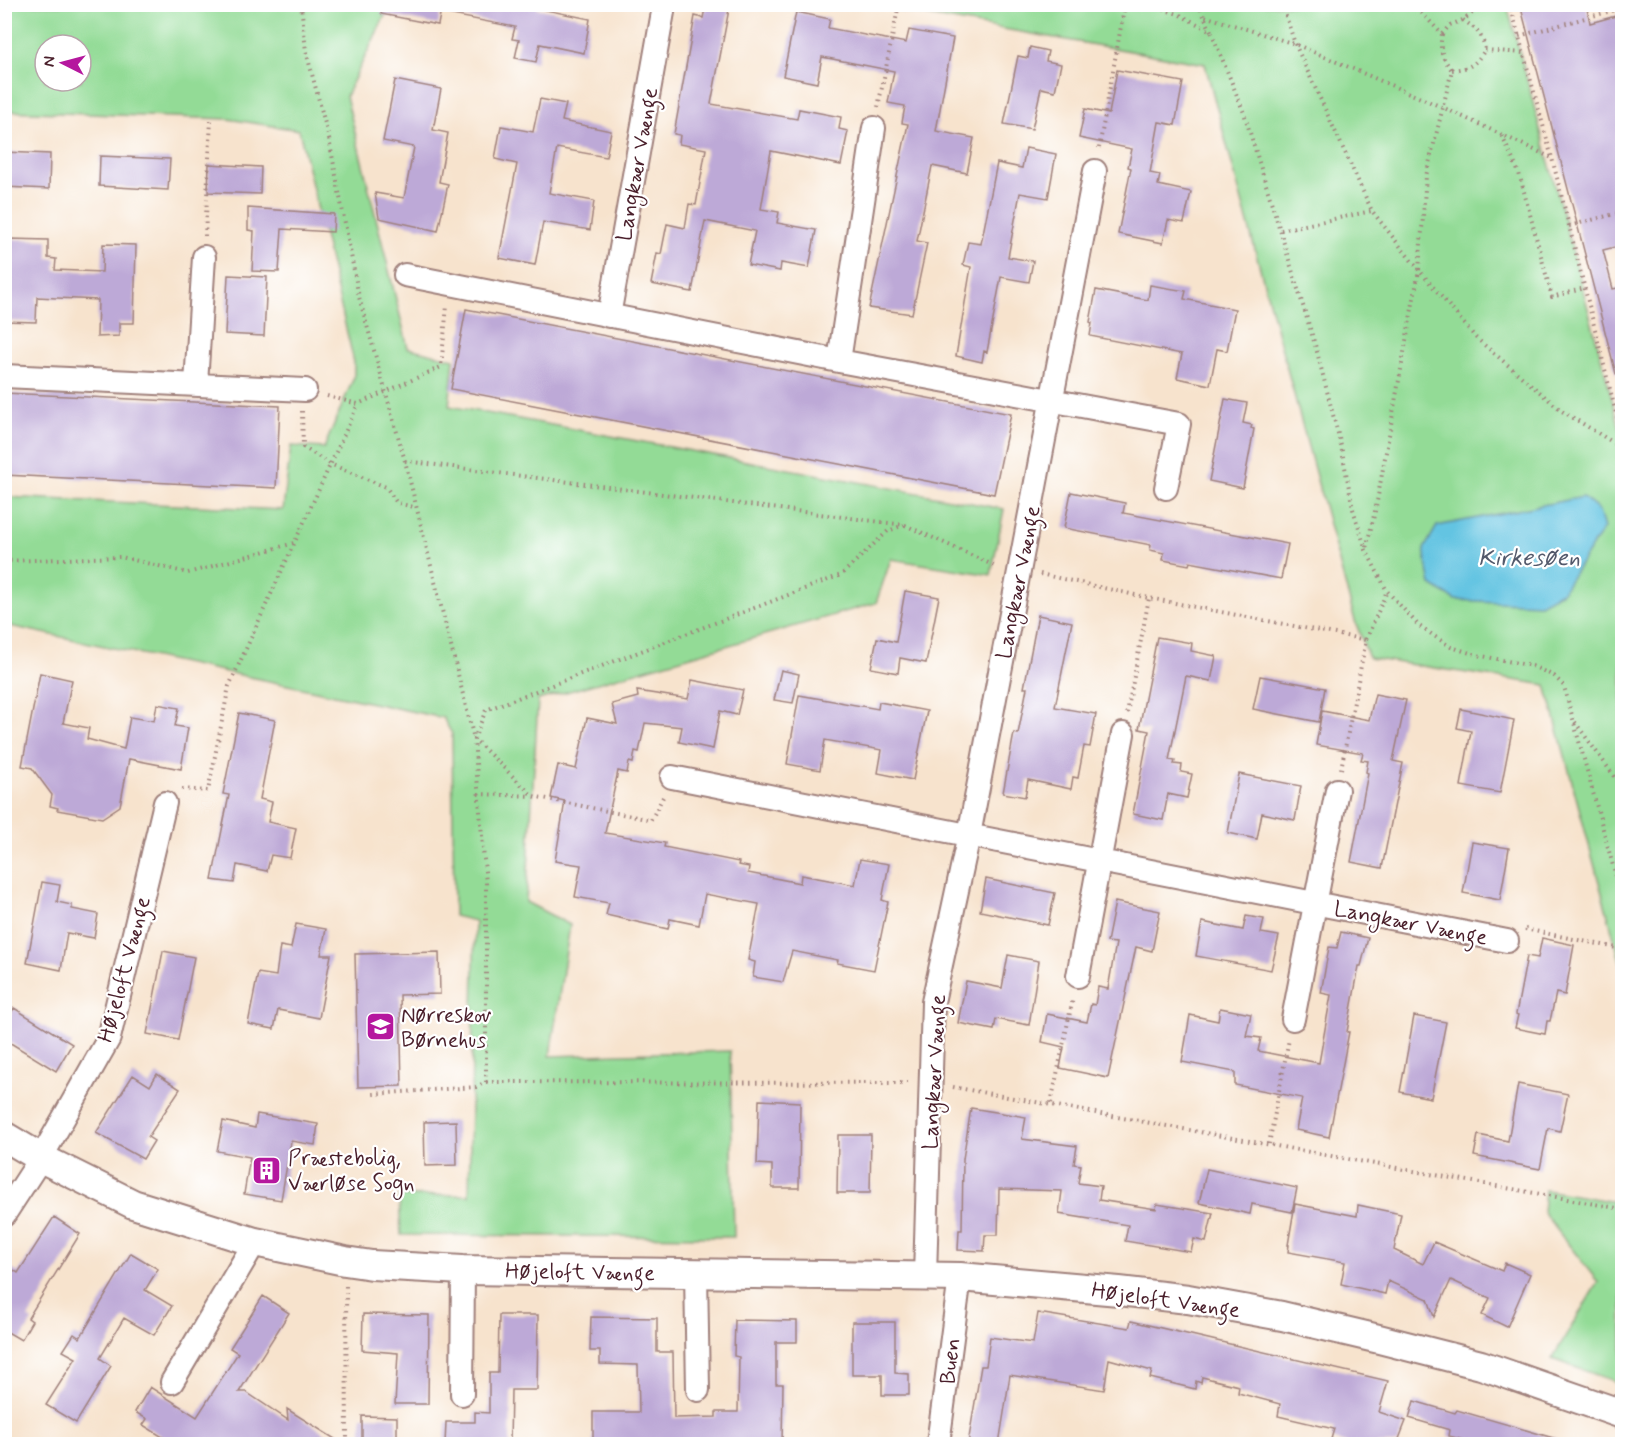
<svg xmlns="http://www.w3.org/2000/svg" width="1627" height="1449" font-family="Mynerve,sans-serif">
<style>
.green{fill:#93db96;stroke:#6e7d60;stroke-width:1.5;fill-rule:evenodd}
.water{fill:#64c4e2;stroke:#577286;stroke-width:1.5}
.building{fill:#bda9d7}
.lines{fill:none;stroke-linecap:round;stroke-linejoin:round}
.minor-casing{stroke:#a0817c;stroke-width:26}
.tertiary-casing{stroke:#a0817c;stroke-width:32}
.path{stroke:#a0817c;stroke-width:4;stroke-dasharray:1.5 4.5;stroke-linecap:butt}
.minor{stroke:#fff;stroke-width:22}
.tertiary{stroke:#fff;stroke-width:28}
.labels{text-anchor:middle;stroke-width:4.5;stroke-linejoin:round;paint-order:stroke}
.street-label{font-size:22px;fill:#4a1f2b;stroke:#fff}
.poi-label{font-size:22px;fill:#4a1f2b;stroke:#fff;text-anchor:start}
.water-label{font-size:24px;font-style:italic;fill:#53596b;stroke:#fff}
</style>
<rect width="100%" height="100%" fill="#fff"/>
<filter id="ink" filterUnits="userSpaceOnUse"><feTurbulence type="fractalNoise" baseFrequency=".0167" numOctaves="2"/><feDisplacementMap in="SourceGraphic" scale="12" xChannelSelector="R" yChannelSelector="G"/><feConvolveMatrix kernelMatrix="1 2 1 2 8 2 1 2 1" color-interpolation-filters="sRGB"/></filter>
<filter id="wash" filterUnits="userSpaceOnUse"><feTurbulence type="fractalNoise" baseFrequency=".008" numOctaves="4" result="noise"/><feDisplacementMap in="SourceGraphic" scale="24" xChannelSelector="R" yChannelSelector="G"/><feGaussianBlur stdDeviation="1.35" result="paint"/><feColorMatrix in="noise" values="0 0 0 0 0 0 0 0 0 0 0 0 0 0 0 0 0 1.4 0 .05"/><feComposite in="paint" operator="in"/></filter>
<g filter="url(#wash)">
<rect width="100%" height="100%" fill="#f7e3cd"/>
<!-- green -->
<path class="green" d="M5,5H390L346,96L408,348L454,359L449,406L1004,509L991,575L891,559L876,603L538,700L526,902L570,925L550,1056L730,1051L734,1237L401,1235L399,1196L469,1195L475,921L454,916L452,734L443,718L5,625V497L283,510L291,446L324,448L354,377V362L299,130L228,119L5,111ZM45,45H81V81H45Z
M866,5H1507L1622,436V968L1546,685L1369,658L1355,621L1205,64Z
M1545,1190L1621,1203L1622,1196V1384L1552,1359L1598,1282L1543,1212Z"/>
<!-- water -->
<path class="water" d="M1583,497L1599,511L1604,528L1562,592L1540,604L1455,600L1431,585L1424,549L1437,526Z"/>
<g id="blocks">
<!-- building -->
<path class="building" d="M382,4H442L438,25L381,14Z
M448,4H537L536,8L590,19L584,53L540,44L536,62L515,58L519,40L512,39L515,27L447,14Z
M706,4H730L711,104L797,119L799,109L841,117L839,129L848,131L841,165L771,151L761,209L779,212L777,223L816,230L809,268L781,263L780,271L748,265L755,231L705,221L692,292L651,284L657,253L661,254L667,224L685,228L689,204L696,205L706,149L679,144L680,135L674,134L695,16L703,18Z
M1520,4H1586L1590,23L1623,14V245L1603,250L1613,289L1623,287V373L1616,374Z
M796,12L830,19L828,28L906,43L909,30L953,38L936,131L974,138L967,173L932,166L917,241L927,243L912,314L869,308L908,124L902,123L905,106L888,103L894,71L822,57L817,83L783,76Z
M1030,47L1048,51L1046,61L1061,64L1055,91L1041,88L1032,129L1004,124L1018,56L1028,58Z
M1117,70L1183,82L1175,125L1159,122L1150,173L1160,175L1158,185L1191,192L1184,223L1168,220L1163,243L1118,234L1131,168L1128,167L1132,149L1079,138L1085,109L1109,114Z
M395,80L441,89L433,130L448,133L439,182L448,184L438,231L379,218L375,193L404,198L414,147L383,141Z
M540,99L566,104L562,121L611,131L606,157L557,148L549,193L594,201L590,230L543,222L535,265L499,258L517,164L495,159L501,126L533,132Z
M1026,148L1056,154L1048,198L1020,193L1008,257L1033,261L1029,282L1001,277L987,352L984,351L982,362L956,356L971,267L963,265L968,242L981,244L997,163L1022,168Z
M4,152L50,154L49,189L4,187Z
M100,156L170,159L168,190L99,186Z
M209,164L261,167L260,194L208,192Z
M248,208L334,214L333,232L282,229L279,272L252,271L254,231L248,230Z
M9,239L48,240V258L56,259L55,270L102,272L103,244L136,245L134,323H119V336L97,337L98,300L37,297L36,322L4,321L5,256H9Z
M228,275L267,277L264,336L225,334Z
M1150,285L1186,291L1184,299L1235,309L1227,351L1217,349L1210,385L1177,378L1182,354L1090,336L1092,323L1090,322L1096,290L1148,300Z
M466,309L1011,414L994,494L451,389Z
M4,393L280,406L276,488L4,475Z
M1225,399L1247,403L1243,423L1252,425L1251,428L1254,429L1243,488L1209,481Z
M1071,492L1125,503L1123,513L1288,544L1281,579L1190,562L1189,565L1163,560L1164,553L1150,550L1151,545L1064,528Z
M905,591L939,597L926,663L900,658L898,673L871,668L877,638L896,642Z
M1038,615L1072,622L1055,707L1096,714L1090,747L1084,746L1078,778L1073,777L1071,789L1028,780L1025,797L1003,793L1014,733L1018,734L1027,688H1024Z
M1157,637L1192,643L1191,651L1216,656L1211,681L1186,676L1169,760L1175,761L1174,764L1182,765L1181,772L1192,774L1187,798L1168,794L1163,820L1133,814L1149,731L1139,729Z
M781,670L799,674L793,703L774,700Z
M40,673L72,680L63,723L89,728L87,739L124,749L130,717L154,721L157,704L179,708L175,726L188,728L181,769L129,759L120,806L102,818L57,810L58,808L50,806L52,795L32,768L22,766Z
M1260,676L1325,688L1319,722L1253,709Z
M692,680L743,690L737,715L720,711L713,749L679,742L682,727L645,723L639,752L635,751L633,763L629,762L627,773L618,771L605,833L665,843L664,847L739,862L738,865L749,867L748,873L800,883L801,875L855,885L860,859L889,864L882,900L888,902L874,970L837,963L838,960L792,951L783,982L753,977L755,962L748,960L759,904L705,894L699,925L670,919L668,929L606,915L609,903L575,897L581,865L555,861L565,801L551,798L558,765L576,769L587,718L617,724L612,704L638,697L637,691L688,699Z
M1375,694L1406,700L1393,761L1403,763L1382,868L1351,862L1368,773L1366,772L1368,761L1361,760L1363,753L1316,745L1322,711L1369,720Z
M799,695L878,709L879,702L927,711L913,780L878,773L882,750L825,740L820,770L787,764Z
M1461,709L1514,720L1500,793L1461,786L1471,731L1457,728Z
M239,713L275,720L260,799L272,802L268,822L296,828L290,858L271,855L267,871L237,865L234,883L212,880L229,795L223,794Z
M1239,774L1301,786L1295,820L1262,813L1257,839L1228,833Z
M1472,842L1509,848L1500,900L1463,893Z
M986,879L1055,893L1048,925L980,911Z
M42,882L60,885L57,902L72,905V909L98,914L94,938L67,933L61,970L27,963Z
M1115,902L1160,911L1152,951L1136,947L1108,1078L1060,1068L1064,1047L1042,1042L1047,1014L1087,1022L1091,1004L1095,1005L1098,987L1108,989L1116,943L1107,942Z
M1246,916L1264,919L1261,933L1279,936L1271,970L1196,956L1202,922L1243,930Z
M296,924L326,929L321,955H331L319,1018L278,1010L274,1029L248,1024L258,973L276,976L280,946L291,948Z
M1341,932L1368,938L1361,966H1359L1347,1032H1349L1329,1137L1296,1130L1302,1098L1235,1085V1072L1182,1062L1190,1015L1218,1021L1220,1008L1251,1014L1246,1036L1261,1038L1258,1051L1319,1063L1331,995L1321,993L1329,947L1337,948Z
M1542,938L1574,945L1565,995L1556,993L1550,1021H1547L1545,1034L1515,1028L1518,1015L1516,1014L1527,956L1538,958Z
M163,951L194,957L178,1040L147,1034Z
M439,952L440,994L400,995L402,1086L358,1087L355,954Z
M1008,955L1039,961L1029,1025L996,1019L994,1030L958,1023L966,981L1002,988Z
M14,1008L72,1044L56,1071L4,1039V1024Z
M1414,1016L1446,1022L1431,1098L1400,1092Z
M157,1074L180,1089L148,1137L154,1141L143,1159L96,1133L133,1075L150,1086Z
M1518,1084L1568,1094L1560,1131L1548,1128L1540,1169L1474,1156L1478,1135L1508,1141Z
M759,1100L800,1102L799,1188H772V1165L757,1164Z
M971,1108L1026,1117L1022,1139L1077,1146L1074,1164L1081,1165L1078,1183L1101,1186L1099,1200L1156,1209L1157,1204L1213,1213L1206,1242L1194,1239L1191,1252L1125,1241L1128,1225L1059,1214L1062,1191L999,1189L998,1235H985L984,1251L958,1250L959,1230H962L963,1159Z
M257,1114L318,1124L315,1145L291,1141L281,1200L244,1194L250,1157L217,1151L223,1121L255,1128Z
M456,1121L457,1165L425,1166L424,1122Z
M838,1135H871L870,1193H837Z
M1207,1169L1297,1188L1292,1212L1252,1204L1250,1214L1199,1203Z
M1295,1204L1357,1216L1358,1205L1401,1214L1394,1250L1423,1264L1434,1242L1502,1271L1505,1263L1530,1274L1507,1327L1482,1315L1490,1298L1451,1280L1434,1317L1428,1299L1388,1281L1385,1294L1341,1284L1345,1262L1288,1252L1289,1245H1288Z
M54,1217L80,1234L28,1318L32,1321L21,1340L4,1330V1264L18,1273Z
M131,1253L158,1269L145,1290L172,1306L154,1335L124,1318L100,1358L111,1366L76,1423L46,1405L76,1358L63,1351L74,1334L80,1338Z
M263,1296L289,1313L239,1392H246L288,1420L287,1409L343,1444H174L143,1425L147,1419L135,1412L150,1387L197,1417L238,1353L230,1348Z
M1038,1313L1129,1328L1131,1321L1388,1381L1379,1412L1406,1421L1397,1444H1349L1331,1439L1334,1429L1278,1416L1280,1404L1238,1393L1239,1386L1202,1377L1201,1383L1196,1381L1195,1389L1150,1378L1152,1371L1109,1359L1104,1390L1010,1375L999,1444H968L981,1366H986L990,1337L1033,1343Z
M363,1314L429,1315L428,1404H395L398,1353L362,1350Z
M499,1315H538L537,1390H511L510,1444H445L446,1422H475V1412L489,1413V1373H498Z
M591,1317L657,1318V1352H673L674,1418L716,1417V1412H738L739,1357L734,1356L735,1320L797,1321V1342H776V1384H783L782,1444H593V1412H639L638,1365L600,1364V1351H590Z
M852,1322H895V1373L909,1374V1395H882V1375H852Z
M1414,1401L1455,1413L1457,1410L1557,1439V1444H1479L1449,1436L1450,1430L1409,1418Z
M362,1416L397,1417V1444H362Z"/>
</g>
</g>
<g filter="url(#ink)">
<use href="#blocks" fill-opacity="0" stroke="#a0817c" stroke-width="1.5"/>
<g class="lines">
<defs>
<path id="minor" d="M405,275L839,361L1179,424L1166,488
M609,316L663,12
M839,361L874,128
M4,376L305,390
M196,384L204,257
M672,777L1507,941
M1078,976L1123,734
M1293,1019L1337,790
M4,1215L41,1158L109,1038L165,803
M696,1272L698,1390
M925,1276L933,1002L969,835L1095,171
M172,1382L255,1242
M462,1394L463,1270
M938,1444L960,1277"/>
<path id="tertiary" d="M4,1136L41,1158L133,1204L255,1242L345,1261L372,1265L463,1270L960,1277L1119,1291L1188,1299L1282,1316L1379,1339L1481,1365L1622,1414"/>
</defs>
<!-- minor casing -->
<use href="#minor" class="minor-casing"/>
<!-- tertiary casing -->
<use href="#tertiary" class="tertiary-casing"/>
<!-- path -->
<path class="path" d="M301,4L306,51L329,139L359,297L405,461L474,739L486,884V1082L476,1087L373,1094
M1146,4L1178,14L1211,31L1244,113L1316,348L1341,446L1353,509L1366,550L1387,591L1419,626L1451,647L1477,655L1532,666L1554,676L1564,686L1622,899
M1198,4L1204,16
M1282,4L1295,44L1372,211L1419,270L1376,507L1366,549
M1413,4L1442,34C1439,50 1442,58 1452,70L1426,176L1419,270L1476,338L1562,411L1622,448
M1510,4L1552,158L1622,437
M1211,31L1204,16L1295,44L1444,108L1552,158
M1442,34L1450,25L1463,20L1484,4
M1519,36L1622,8
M1485,50L1523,53
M1452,70C1470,68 1474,66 1485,50C1483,34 1476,29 1463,20
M878,107L899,4
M1502,136L1519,173L1552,297L1585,288
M1099,148L1125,4
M1569,226L1622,212
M1281,230L1372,211
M205,236L211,120
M327,396L358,404L441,367L447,306
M302,411L303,447L330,464L386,487L397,503L414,507
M405,461L905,525L997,567
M4,561L121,557L188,573L294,543
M1040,574L1149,598L1366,640
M1127,713L1149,598
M1575,722L1622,787
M1341,769L1366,640L1387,591
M182,789L208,791L229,686L358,404
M478,794L532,796
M663,797L651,820L533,796L474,739L486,710L841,575L888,531L904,525
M1525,929L1622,949
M486,1082L907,1083
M953,1087L1622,1209
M1051,1103L1073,998
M1269,1144L1289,1039
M346,1286L347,1444
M4,1437L17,1444"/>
<!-- minor -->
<use href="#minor" class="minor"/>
<!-- tertiary -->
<use href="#tertiary" class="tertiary"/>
</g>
</g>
<!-- icons -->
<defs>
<symbol id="school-square" viewBox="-11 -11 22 22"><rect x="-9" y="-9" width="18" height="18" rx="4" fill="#b5179e" stroke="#fff"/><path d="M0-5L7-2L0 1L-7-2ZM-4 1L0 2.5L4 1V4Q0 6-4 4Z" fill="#fff"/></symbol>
<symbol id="building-square" viewBox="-11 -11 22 22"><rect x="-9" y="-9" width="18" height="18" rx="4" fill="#b5179e" stroke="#fff"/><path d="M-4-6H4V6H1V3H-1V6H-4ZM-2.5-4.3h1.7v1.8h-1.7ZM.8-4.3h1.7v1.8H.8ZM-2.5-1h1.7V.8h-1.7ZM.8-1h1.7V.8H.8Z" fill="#fff"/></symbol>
</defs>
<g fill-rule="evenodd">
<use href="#school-square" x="364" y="1010" width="33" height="33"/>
<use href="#building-square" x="250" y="1154" width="33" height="33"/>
</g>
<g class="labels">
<!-- street labels -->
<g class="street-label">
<text transform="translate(636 164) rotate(-80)" y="8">Langkær Vænge</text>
<text transform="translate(1017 582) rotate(-79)" y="8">Langkær Vænge</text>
<text transform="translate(1411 922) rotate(11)" y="8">Langkær Vænge</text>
<text transform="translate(123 969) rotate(-75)" y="8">Højeloft Vænge</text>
<text transform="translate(933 1072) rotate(-87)" y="8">Langkær Vænge</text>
<text transform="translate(580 1271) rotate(1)" y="8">Højeloft Vænge</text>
<text transform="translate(1166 1299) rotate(8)" y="8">Højeloft Vænge</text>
<text transform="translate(949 1361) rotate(-83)" y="8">Buen</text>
</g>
<!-- poi labels -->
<g class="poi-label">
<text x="401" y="1022">Nørreskov<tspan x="401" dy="25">Børnehus</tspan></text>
<text x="288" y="1165">Præstebolig,<tspan x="288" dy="25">Værløse Sogn</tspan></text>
</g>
<!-- water labels -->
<g class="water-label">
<text x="1529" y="565">Kirkesøen</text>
</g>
</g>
<!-- margin -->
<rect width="1627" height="1449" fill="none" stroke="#fff" stroke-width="24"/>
<!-- north arrow -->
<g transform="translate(63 63) rotate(276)"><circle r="28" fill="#ffffff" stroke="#b7a5aa" stroke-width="1.5"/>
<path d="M0-4.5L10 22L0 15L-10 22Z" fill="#b5179e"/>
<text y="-9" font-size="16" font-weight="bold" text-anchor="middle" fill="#4a1f2b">N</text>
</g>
</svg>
